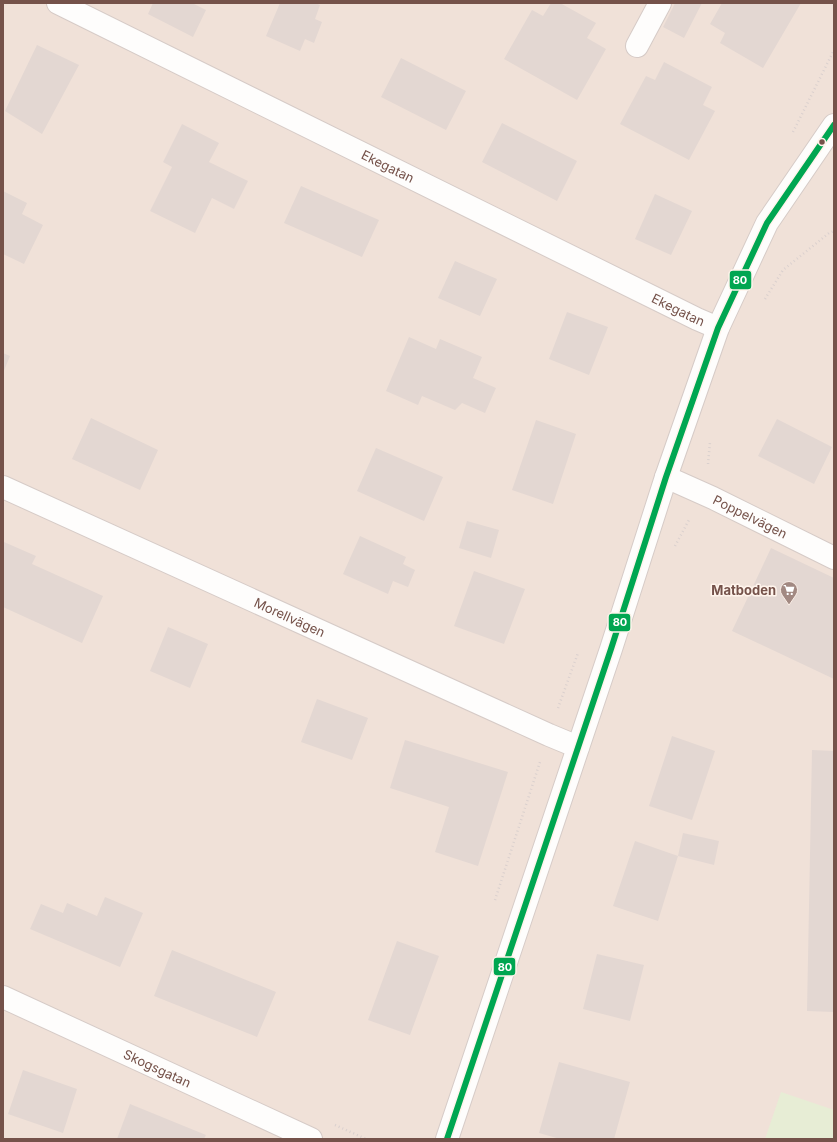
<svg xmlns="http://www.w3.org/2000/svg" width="837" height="1142" font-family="Inter,sans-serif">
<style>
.residential{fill:#f0e1d8}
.green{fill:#e7edd5}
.building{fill:#e3d7d2}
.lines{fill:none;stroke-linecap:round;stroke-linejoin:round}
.minor-casing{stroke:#d6cbc7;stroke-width:24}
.path{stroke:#dad0ce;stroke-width:2.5;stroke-dasharray:1 3;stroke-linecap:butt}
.minor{stroke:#fefdfc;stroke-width:22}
.bus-1-casing{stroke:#fff4ec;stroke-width:9}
.bus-1{stroke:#00a651;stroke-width:6}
.bus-dot{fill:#75524a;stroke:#fff4ec;stroke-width:1.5}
.labels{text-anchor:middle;stroke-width:3;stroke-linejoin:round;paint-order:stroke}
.street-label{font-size:13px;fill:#75524a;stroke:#fff4ec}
.poi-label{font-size:13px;font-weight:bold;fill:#75524a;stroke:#fff4ec;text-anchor:end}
.line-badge{stroke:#fff4ec;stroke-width:1.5}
.badge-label{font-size:11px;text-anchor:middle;font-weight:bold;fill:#fff}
</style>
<rect width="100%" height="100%" fill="#f7f0ea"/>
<!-- residential -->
<path class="residential" d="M3,3H834V1139H3Z"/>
<!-- green -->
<path class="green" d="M781,1092L834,1110V1139H765Z"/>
<!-- building -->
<path class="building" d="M153,3H192L206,10L193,37L148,14Z
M280,3H315L320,5L315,19L322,22L314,43L305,39L300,51L266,36Z
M551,3H560L596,23L587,38L606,49L577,100L504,59L532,10L543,16Z
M675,3H702L684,38L663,27Z
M722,3H801L763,68L720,43L725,33L710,24Z
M37,45L79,65L42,134L5,111Z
M401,58L466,91L446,130L381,97Z
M664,62L712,87L703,105L715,111L689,160L620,124L646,76L655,80Z
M502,123L577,161L557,201L482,162Z
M182,124L219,143L209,162L248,181L234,209L212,198L195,233L150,211L172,167L163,162Z
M301,186L379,220L362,257L284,223Z
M3,191L27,203L22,214L43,225L24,264L3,254Z
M655,194L692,211L671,255L635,239Z
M455,261L497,279L480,316L438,298Z
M567,312L608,327L589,375L549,359Z
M409,337L436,349L440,339L482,357L473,378L496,388L485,413L462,403L455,410L422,396L418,405L386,391Z
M3,353L10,356L3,373Z
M91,418L158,450L140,490L72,459Z
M777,419L832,447L814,484L758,456Z
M536,420L576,434L553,504L512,490Z
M376,448L443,477L424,521L357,491Z
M467,521L499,530L491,558L459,548Z
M360,536L406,557L403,564L415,570L408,587L393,581L388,594L343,574Z
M4,542L36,556L32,564L103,596L82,643L3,607V545Z
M771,548L834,578V679L732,631Z
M474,571L525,589L504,644L454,626Z
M168,627L208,644L190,688L150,671Z
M317,699L368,718L352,760L301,742Z
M672,736L715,751L692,820L649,806Z
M405,740L508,772L478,866L435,852L449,807L390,788Z
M812,750L834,751V1012L807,1011Z
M683,833L719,841L714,865L678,856L658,921L613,906L635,841L678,856Z
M105,897L143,913L120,967L30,929L41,904L63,913L67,903L97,916Z
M397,941L439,956L410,1035L368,1020Z
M172,950L276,992L257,1037L154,996Z
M597,954L644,965L630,1021L583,1009Z
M559,1062L630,1082L614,1139H560L539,1133Z
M23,1070L77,1089L63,1133L8,1114Z
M130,1104L206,1135L204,1139H117Z"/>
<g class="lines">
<defs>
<g id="minor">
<path id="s1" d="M58,3L697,319L718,328"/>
<path d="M637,46L660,3"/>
<path id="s2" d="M666,477L713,498L834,558"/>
<path id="s3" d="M3,487L549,735L578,747"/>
<path id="s4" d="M3,997L311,1139"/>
<path d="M447,1139L611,649L666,477L718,328L767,223L834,125"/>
</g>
</defs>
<!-- minor casing -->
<use href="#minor" class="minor-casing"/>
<!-- path -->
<path class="path" d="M793,132L834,50
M765,299L783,270L829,233L834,231
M708,464L710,442
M675,546L690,518
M558,708L578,653
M495,900L540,762
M335,1125L366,1139"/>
<!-- minor -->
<use href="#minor" class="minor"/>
<defs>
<path id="bus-1" d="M447,1139L611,649L666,477L718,328L767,223L834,125"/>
</defs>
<!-- bus-1 casing -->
<use href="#bus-1" class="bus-1-casing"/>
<!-- bus-1 -->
<use href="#bus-1" class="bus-1"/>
</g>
<!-- icons -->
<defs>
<symbol id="supermarket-pin" viewBox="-11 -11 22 30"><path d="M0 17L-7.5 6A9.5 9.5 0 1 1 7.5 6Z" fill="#a28982" stroke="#fff4ec"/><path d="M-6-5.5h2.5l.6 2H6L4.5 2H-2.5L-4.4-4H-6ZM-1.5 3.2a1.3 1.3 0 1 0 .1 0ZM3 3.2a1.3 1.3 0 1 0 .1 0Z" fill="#fff"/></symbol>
</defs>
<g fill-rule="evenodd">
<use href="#supermarket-pin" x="779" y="580" width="20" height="27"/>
</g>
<!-- markers -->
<circle class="bus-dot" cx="822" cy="142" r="3.5"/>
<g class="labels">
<!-- street labels -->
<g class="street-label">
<text dy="5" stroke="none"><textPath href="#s1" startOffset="368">Ekegatan</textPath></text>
<text dy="5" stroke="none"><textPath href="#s1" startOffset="692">Ekegatan</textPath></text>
<text dy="5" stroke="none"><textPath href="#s2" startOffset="93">Poppelvägen</textPath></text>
<text dy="5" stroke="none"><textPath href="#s3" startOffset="315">Morellvägen</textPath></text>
<text dy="5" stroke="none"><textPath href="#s4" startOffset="170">Skogsgatan</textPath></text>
</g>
<!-- poi labels -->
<g class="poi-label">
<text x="776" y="595">Matboden</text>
</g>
</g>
<g class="line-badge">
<rect x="729" y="270" width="23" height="20" rx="4" fill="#00a651"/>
<rect x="608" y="613" width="23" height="19" rx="4" fill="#00a651"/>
<rect x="493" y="957" width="23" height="19" rx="4" fill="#00a651"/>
</g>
<g class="badge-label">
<text x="740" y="284">80</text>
<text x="620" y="626">80</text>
<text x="505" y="971">80</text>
</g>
<!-- border -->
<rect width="837" height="1142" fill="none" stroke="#75524a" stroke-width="8"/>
</svg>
